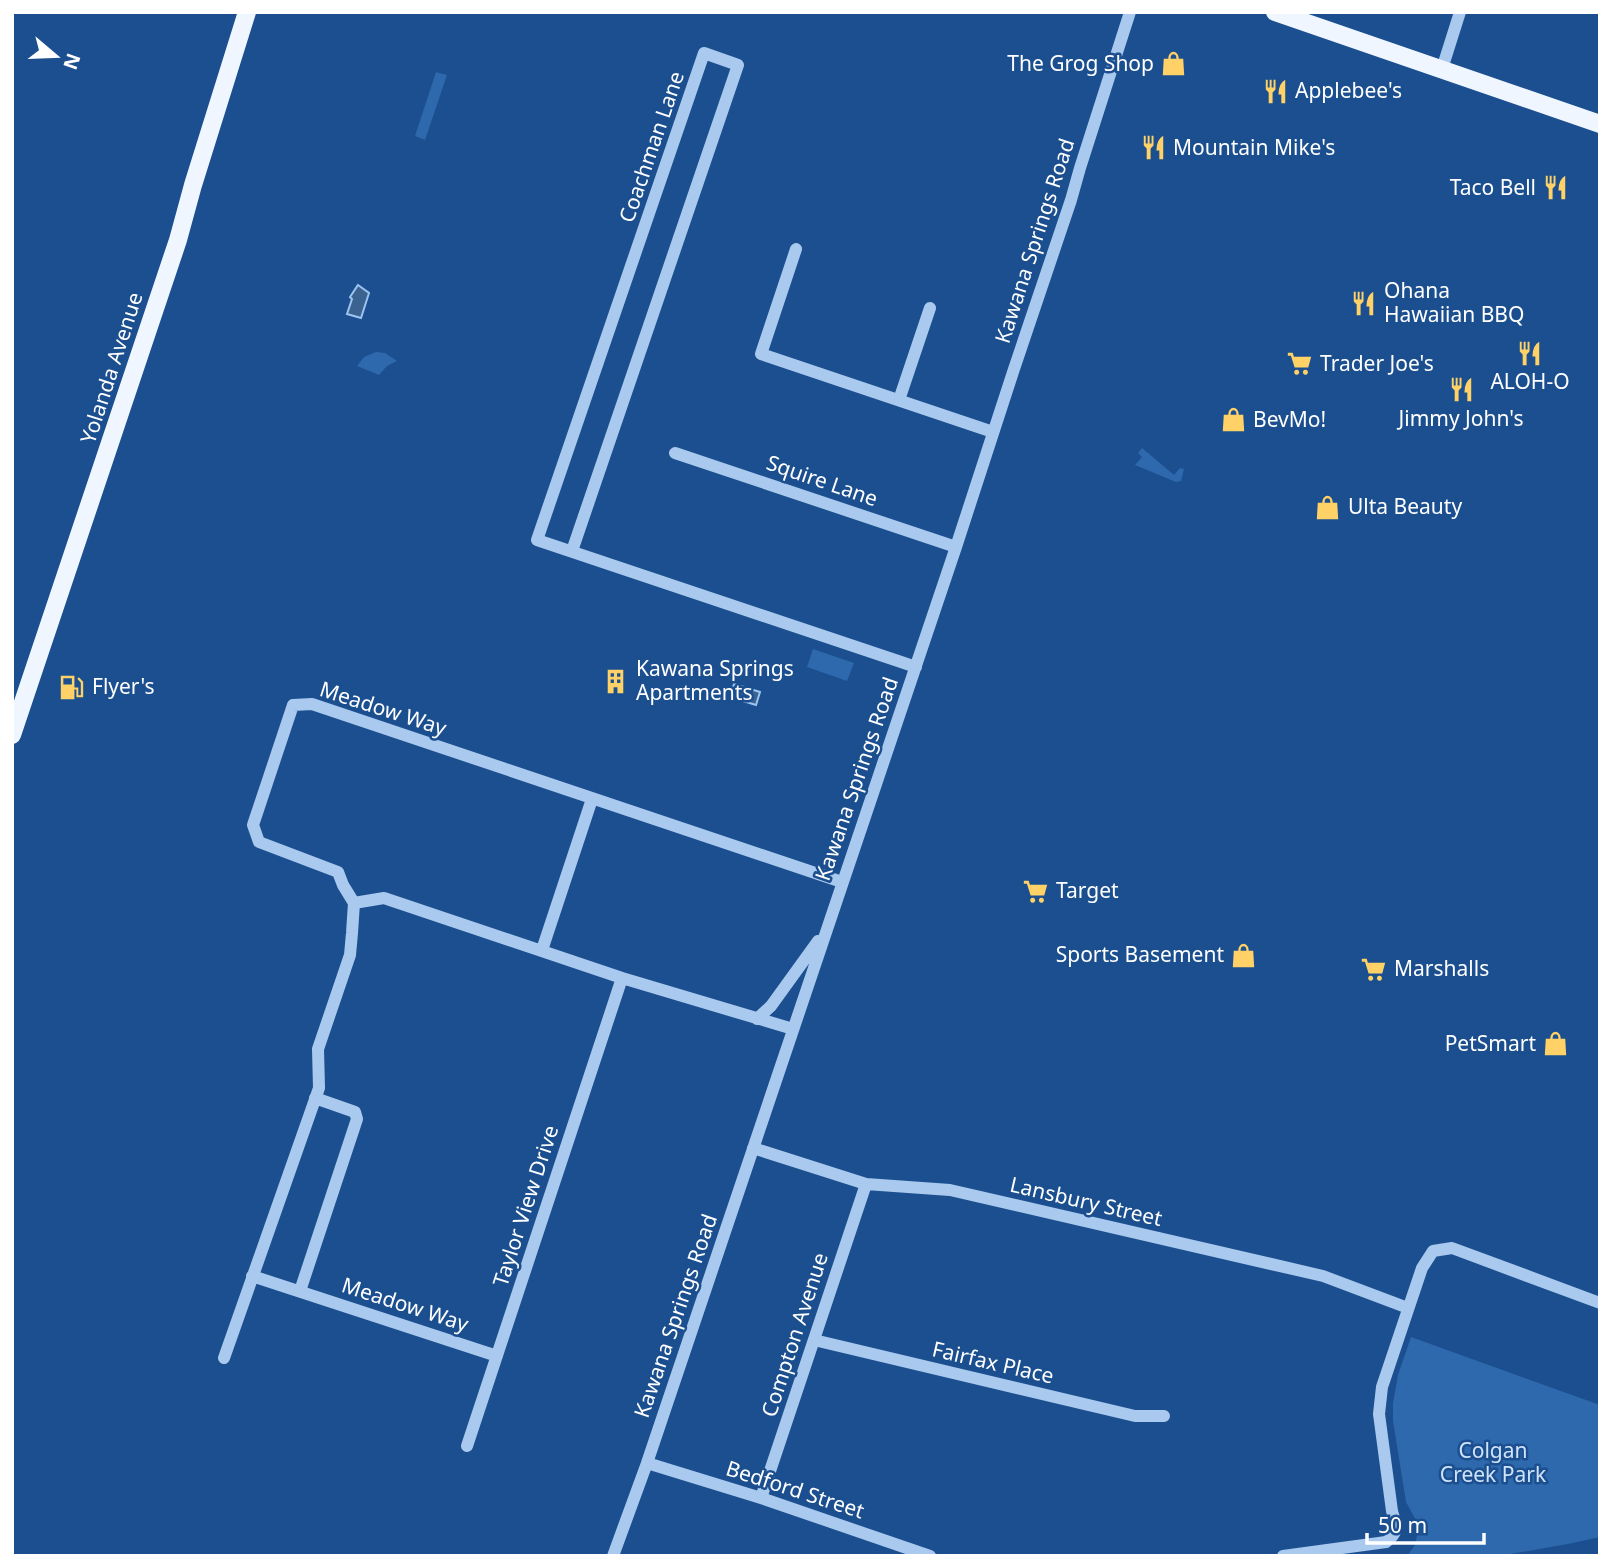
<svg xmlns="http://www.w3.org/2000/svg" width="1612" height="1568" font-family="'Noto Sans',sans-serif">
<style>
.green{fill:#2e69ad}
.water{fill:#3c6290;stroke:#9cc4f0;stroke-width:2}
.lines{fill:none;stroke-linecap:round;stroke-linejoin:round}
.minor{stroke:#a9c9ee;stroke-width:12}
.major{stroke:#f0f6ff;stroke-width:18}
.labels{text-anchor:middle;stroke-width:5;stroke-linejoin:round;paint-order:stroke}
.poi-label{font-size:21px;fill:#fff;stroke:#1b4f8f;text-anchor:start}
.street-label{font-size:21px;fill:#fff;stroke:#1b4f8f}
.park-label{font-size:21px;fill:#cfe3fa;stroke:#1b4f8f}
</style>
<rect width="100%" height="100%" fill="#1b4f8f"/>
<!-- green -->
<path class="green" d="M436,72L447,75L425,140L415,136Z
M376,352L385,353L397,361L387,366L379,375L357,366L364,357Z
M1142,448L1174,475L1180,468L1184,469L1181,481L1176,482L1135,465L1142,457L1138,453Z
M813,649L854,663L847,681L807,667Z
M1411,1337L1600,1405V1537L1568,1544L1499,1556H1407L1415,1545L1418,1530V1524L1406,1502L1393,1421V1403L1398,1375Z"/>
<!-- water -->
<path class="water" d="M358,285L369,293L361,318L347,314L352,299L350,297Z
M734,684L760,692L756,705L730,697Z"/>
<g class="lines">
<!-- minor -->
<path class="minor" d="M1442,69L1460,12
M796,249L761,354L993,432
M899,400L930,308
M675,453L956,547
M572,551L738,65L704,53L537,540L916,667
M354,903L384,898L622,978L793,1029
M542,950L592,799
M757,1019L771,1006L818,941
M753,1148L866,1184L950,1190L1323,1276L1408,1308
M252,1276L497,1356
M300,1291L357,1119L355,1112L315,1098
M814,1340L1135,1416H1164
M224,1358L319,1088L318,1049L350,955L352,933L354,903L343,885L338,872L259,842L253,825L293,705L312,704L842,882
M467,1446L622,978
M647,1463L761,1498L930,1556
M761,1498L866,1184
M613,1556L647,1463L956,547L1013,372L1071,200L1080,168L1130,12
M1283,1556L1386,1542C1400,1532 1396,1526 1392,1511L1379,1414L1382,1387L1422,1268L1433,1251L1452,1248L1600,1303"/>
<!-- major -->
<path class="major" d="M1275,12L1600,124
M12,735L178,240L193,185L247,12"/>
</g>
<!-- icons -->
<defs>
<symbol id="shop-bare" viewBox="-9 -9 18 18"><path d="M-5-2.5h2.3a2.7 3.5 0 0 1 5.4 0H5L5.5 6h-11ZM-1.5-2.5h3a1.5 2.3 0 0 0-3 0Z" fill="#ffd166" stroke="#1b4f8f" stroke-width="2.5" paint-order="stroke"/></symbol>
<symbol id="restaurant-bare" viewBox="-9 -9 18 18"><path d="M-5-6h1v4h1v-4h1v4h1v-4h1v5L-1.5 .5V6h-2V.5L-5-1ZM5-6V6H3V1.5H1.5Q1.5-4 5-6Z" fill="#ffd166" stroke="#1b4f8f" stroke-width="2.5" paint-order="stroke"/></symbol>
<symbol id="supermarket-bare" viewBox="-9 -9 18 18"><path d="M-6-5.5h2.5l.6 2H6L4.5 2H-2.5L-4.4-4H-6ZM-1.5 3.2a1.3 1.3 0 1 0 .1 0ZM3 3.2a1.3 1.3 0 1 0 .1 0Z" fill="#ffd166" stroke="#1b4f8f" stroke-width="2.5" paint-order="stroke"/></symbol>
<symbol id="building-bare" viewBox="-9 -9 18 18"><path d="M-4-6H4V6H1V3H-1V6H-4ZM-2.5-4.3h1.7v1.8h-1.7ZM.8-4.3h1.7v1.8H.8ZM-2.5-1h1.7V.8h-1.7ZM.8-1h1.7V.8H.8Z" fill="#ffd166" stroke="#1b4f8f" stroke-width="2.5" paint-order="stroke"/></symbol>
<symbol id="fuel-bare" viewBox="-9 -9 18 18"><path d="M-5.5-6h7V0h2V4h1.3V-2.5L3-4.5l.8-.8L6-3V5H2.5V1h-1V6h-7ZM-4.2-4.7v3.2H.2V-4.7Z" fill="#ffd166" stroke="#1b4f8f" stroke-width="2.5" paint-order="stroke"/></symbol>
</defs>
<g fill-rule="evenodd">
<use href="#shop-bare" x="1156" y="46" width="35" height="35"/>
<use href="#restaurant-bare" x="1258" y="74" width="35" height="35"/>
<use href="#restaurant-bare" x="1136" y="130" width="35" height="35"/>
<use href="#restaurant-bare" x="1538" y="170" width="35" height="35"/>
<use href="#restaurant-bare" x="1346" y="286" width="35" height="35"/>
<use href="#restaurant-bare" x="1512" y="336" width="35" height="35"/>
<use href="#supermarket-bare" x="1282" y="346" width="35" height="35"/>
<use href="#restaurant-bare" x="1444" y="372" width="35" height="35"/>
<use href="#shop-bare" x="1216" y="402" width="35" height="35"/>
<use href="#shop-bare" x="1310" y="490" width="35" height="35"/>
<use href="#building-bare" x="598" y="664" width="35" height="35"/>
<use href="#fuel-bare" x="54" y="670" width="35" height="35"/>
<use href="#supermarket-bare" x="1018" y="874" width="35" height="35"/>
<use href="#shop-bare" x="1226" y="938" width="35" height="35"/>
<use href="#supermarket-bare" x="1356" y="952" width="35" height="35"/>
<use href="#shop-bare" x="1538" y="1026" width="35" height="35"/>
</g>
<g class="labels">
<!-- poi labels -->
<g class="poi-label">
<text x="1154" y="71" text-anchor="end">The Grog Shop</text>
<text x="1295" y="98">Applebee's</text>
<text x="1173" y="155">Mountain Mike's</text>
<text x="1536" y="195" text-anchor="end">Taco Bell</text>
<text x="1384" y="298">Ohana<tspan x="1384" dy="24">Hawaiian BBQ</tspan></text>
<text x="1320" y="371">Trader Joe's</text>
<text x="1530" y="389" text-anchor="middle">ALOH-O</text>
<text x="1461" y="426" text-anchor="middle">Jimmy John's</text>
<text x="1253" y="427">BevMo!</text>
<text x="1348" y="514">Ulta Beauty</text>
<text x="636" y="676">Kawana Springs<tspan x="636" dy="24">Apartments</tspan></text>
<text x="92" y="694">Flyer's</text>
<text x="1056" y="898">Target</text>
<text x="1224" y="962" text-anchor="end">Sports Basement</text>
<text x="1394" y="976">Marshalls</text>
<text x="1536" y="1051" text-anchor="end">PetSmart</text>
</g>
<!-- street labels -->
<g class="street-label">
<text transform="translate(652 147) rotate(-71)" y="7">Coachman Lane</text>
<text transform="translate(1035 241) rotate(-72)" y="7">Kawana Springs Road</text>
<text transform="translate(112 368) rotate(-72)" y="7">Yolanda Avenue</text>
<text transform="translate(822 481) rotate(19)" y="7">Squire Lane</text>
<text transform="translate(383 709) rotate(18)" y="7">Meadow Way</text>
<text transform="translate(857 779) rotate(-71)" y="7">Kawana Springs Road</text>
<text transform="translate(1086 1202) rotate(13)" y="7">Lansbury Street</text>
<text transform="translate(526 1206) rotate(-72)" y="7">Taylor View Drive</text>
<text transform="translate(405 1305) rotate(18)" y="7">Meadow Way</text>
<text transform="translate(676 1316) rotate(-71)" y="7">Kawana Springs Road</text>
<text transform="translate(795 1335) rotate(-72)" y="7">Compton Avenue</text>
<text transform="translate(993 1363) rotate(13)" y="7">Fairfax Place</text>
<text transform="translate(795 1490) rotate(18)" y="7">Bedford Street</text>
</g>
<!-- park labels -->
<g class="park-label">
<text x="1493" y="1458">Colgan<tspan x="1493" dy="24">Creek Park</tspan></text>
</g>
</g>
<!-- border -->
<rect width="1612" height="1568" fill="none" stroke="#ffffff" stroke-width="28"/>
<!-- north arrow -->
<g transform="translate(56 56) rotate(109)" stroke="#1b4f8f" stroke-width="5" paint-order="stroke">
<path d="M0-5L12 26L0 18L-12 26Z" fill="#ffffff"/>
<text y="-10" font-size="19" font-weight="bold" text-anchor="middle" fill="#ffffff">N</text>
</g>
<!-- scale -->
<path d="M1367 1533v10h117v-10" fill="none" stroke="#ffffff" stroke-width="3.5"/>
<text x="1378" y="1533" font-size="21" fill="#ffffff" stroke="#1b4f8f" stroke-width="5" paint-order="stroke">50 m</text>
</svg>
